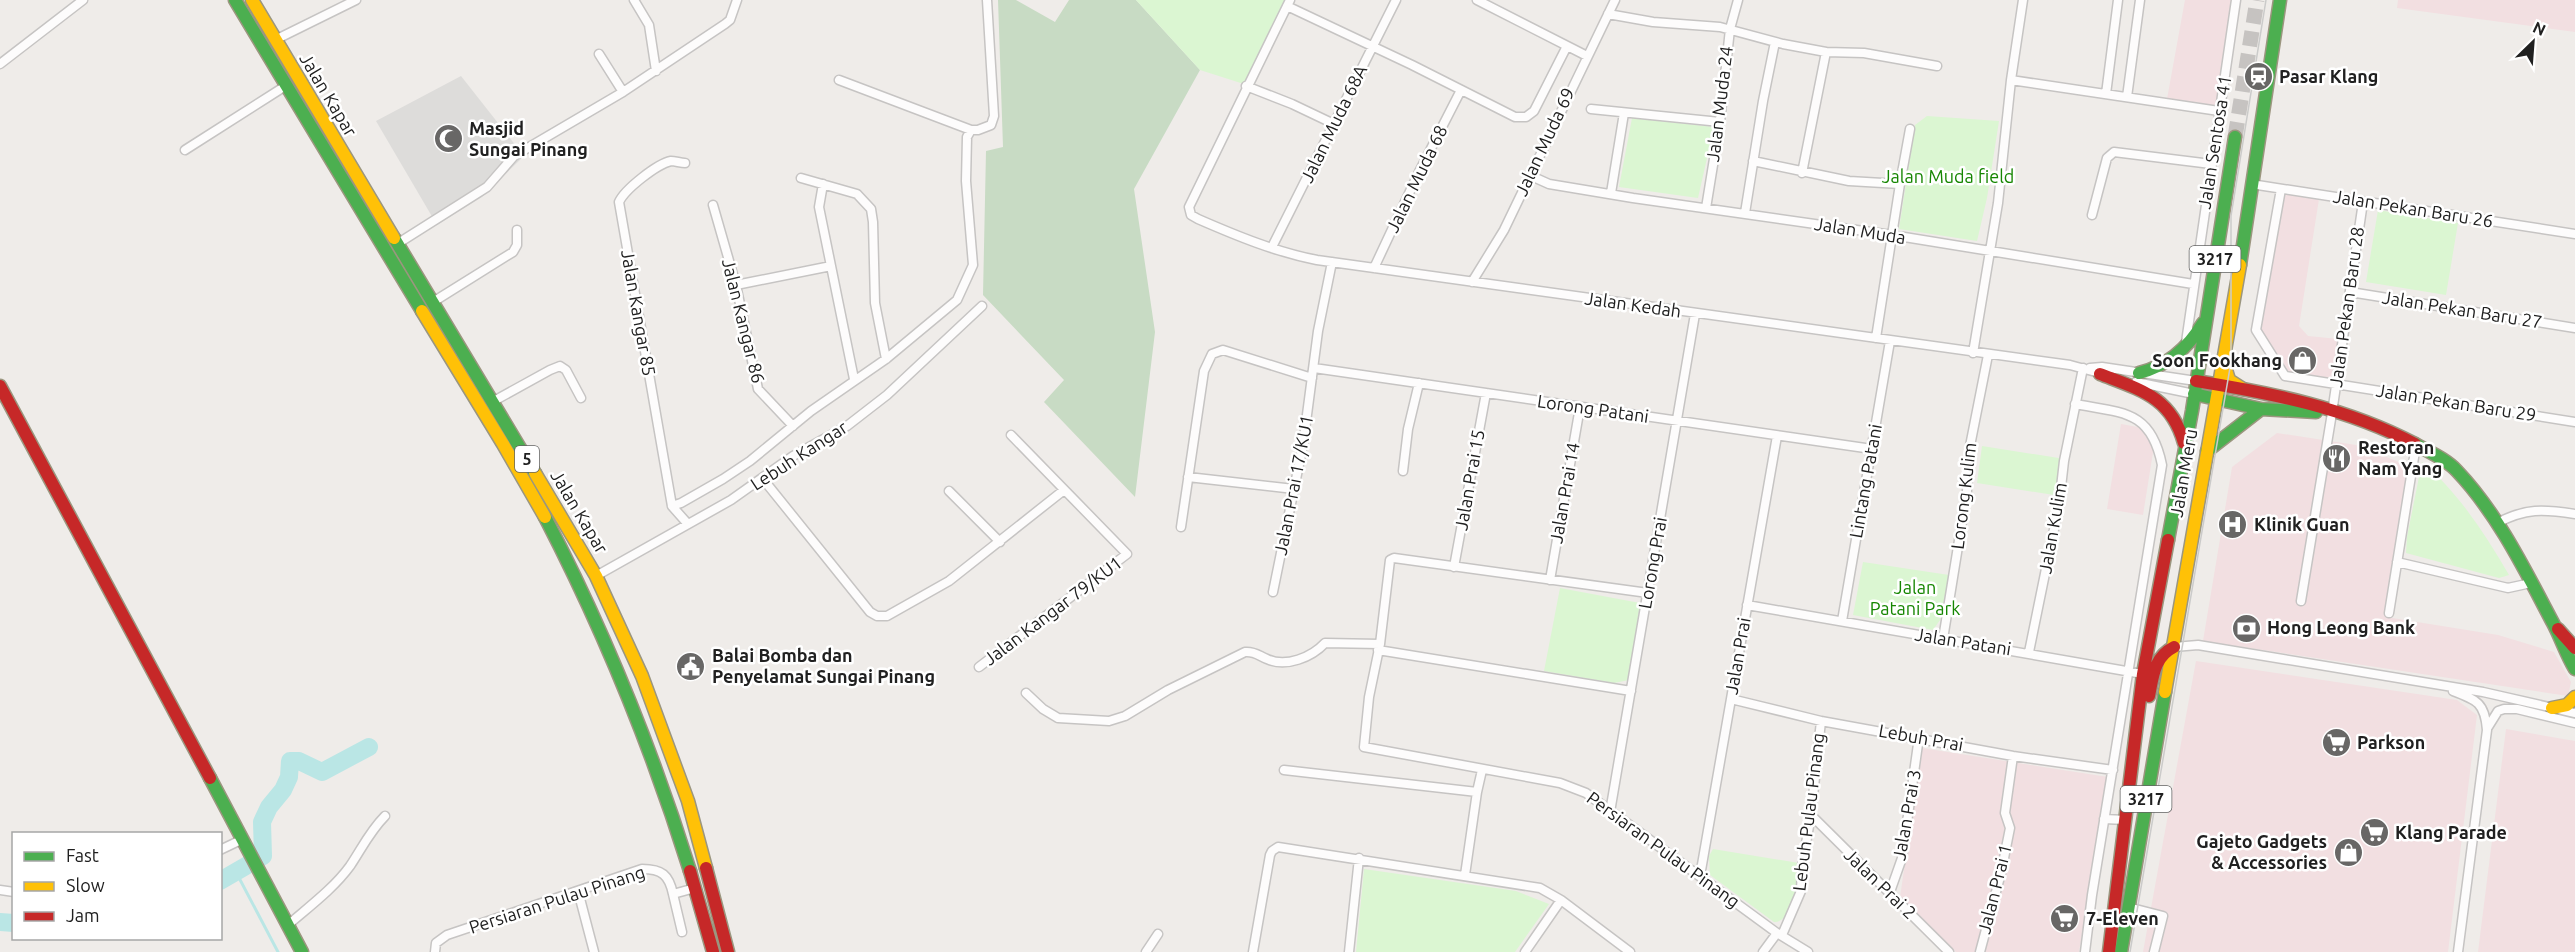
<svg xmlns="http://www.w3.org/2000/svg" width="2575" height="952" font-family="Ubuntu,sans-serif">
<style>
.commercial{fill:#f2dfe1}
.religious{fill:#dddcda}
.cemetery{fill:#c8dbc4}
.park{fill:#dbf6d2}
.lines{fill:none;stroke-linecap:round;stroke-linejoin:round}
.stream{stroke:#bae6e5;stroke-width:3}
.river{stroke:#bae6e5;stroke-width:18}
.highway-tunnel{stroke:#c6c3c1;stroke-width:15;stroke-dasharray:15 8;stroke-linecap:butt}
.street-casing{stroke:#c6c4c3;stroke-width:11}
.fast-casing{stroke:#9b967f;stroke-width:15}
.slow-casing{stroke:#9b967f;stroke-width:15}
.jam-casing{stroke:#9b967f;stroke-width:15}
.street{stroke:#fdfcfc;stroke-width:8}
.fast{stroke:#4caf50;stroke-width:12}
.slow{stroke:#ffc107;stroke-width:12}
.jam{stroke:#c62828;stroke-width:12}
.tram{stroke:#cbcbca;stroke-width:1.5}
.labels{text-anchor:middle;stroke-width:5;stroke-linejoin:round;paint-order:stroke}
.shield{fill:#fff;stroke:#636363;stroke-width:1.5}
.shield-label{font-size:16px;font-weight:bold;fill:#202020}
.poi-label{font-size:18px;font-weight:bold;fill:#202020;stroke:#fff;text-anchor:start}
.street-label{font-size:18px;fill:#202020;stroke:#fff}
.park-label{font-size:18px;fill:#168602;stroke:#fff}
</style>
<rect width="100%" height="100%" fill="#efece9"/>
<!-- commercial -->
<path class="commercial" d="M2185,0H2232L2216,106L2167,99Z
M2398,0H2575V32L2397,8Z
M2283,193L2319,199L2299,326L2308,336L2339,339L2333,380L2287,373L2258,330Z
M2121,424L2143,428L2154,446L2143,515L2107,509Z
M2277,433L2356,445L2409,466L2386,617L2498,635L2554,652L2571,682L2568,696L2203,641L2232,467Z
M2196,661L2457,700L2477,715L2448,952H2143Z
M2506,729L2575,741V952H2478Z
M1922,748L2108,777L2079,952H1956L1900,897Z"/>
<!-- religious -->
<path class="religious" d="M461,76L524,156L482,197L437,225L376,121Z"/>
<!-- cemetery -->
<path class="cemetery" d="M998,0H1016L1055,22L1069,0H1136L1200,70L1134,189L1155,332L1135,497L1044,402L1064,380L983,295L986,151L1003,147Z"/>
<!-- park -->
<path class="park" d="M1136,0H1289L1247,85L1200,70Z
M1927,116L1999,121L1987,198L1977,241L1899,229L1915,125Z
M1632,118L1714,127L1698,198L1619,187Z
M2378,210L2458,223L2446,295L2366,282Z
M1982,446L2065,459L2060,496L1977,483Z
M2422,462C2459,493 2485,534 2509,575L2499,578L2406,553L2407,537Z
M1863,562L1949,575L1940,620L1933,630L1853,615Z
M1560,588L1640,603L1629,680L1614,683L1544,671Z
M1713,849L1799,863C1797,879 1795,922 1774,922L1710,875L1709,856Z
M1364,869L1516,891L1549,904L1515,952H1356Z"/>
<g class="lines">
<!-- stream -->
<path class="stream" d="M237,874L278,952"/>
<!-- river -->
<path class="river" d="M220,881L263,856L262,822L269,807L283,790L289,777L290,761H299L322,772L369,747
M0,922L14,923"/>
<!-- highway-tunnel -->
<path class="highway-tunnel" d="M2235,137L2257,0"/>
<defs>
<path id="street" d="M634,0L649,25L656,71
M1290,0L1189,207L1191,215L1198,219C1237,236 1276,252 1317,260L2070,365L2103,374
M1477,0L1587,56
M1287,6L1412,65L1515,117H1526L1534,111L1567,46
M1608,14L1653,22L1720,27L1783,44L1826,52
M275,40L356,0
M599,54L623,92
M0,64L83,0
M839,80L971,130
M2011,80L2219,111
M1246,86L1292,104L1334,124
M2106,94L2118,0
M2127,97L2140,0
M1591,109L1720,122
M185,150L287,85
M1753,161L1849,181L1900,184L1876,338
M1802,173L1826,52L1864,53L1937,66
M1529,175L1549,184L1633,198L1892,235L2193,284
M801,178L857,194L871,209L873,222L875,303L886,359
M823,184L819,207L854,379
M1900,184L1910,129
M2251,184L2575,234
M2281,189L2256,330L2285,376L2575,422
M1611,193L1624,113
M713,205L736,285L758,389L793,426
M1706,208L1720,122L1730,29L1738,0
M1745,213L1763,101L1775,42
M2092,215L2107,158L2114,152L2211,164
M397,244L487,187L514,156L623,92L725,24L730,20L737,0
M1272,247L1396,0
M1374,268L1419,172L1461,90
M1472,282L1504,230L1615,0
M736,285L831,266
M2350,292L2575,328
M433,302L513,252L517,245V230
M2186,342L2236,0
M1973,353L1998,203L2011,80L2023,0
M1314,368L1872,449
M2090,368L2102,367L2196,381
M2136,382L2194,394
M492,402L550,370L560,366L566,370L581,398
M2075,404C2123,413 2151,410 2162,465L2092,895L2085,952
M1403,471L1408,429L1419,383
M1188,477L1294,489
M763,479L870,612L877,616H887L949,581L1064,490
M949,491L1000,542
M672,506L681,503L723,479L750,461L811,411L886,359L957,300L973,265L966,181L967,137L971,130H978L991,125L994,116L987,0
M672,506L619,202C625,189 657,164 671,161C675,161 681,163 685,163
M672,506L687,523
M2497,523C2526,508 2543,509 2575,514
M1181,527L1204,371L1212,354L1223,350L1312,378
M2397,562L2508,588L2531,583
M1454,567L1486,393
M596,576L731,500L793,456L847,426L887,395L982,306
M1550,580L1580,407
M1273,592L1303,445L1318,331L1332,262
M1648,593L1394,558L1390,560L1380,644L1369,697L1364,747L1560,783L1586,793L1777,933L1808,952
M2301,601L2332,413L2363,202
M1747,605L2143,674
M2389,613L2416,445
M1842,621L1890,341
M1943,639L1967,491L1970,446L1988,355
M2174,647L2198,645L2483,692L2575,713
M1378,650L1631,691
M2029,652L2059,505L2064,461L2083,368
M979,667L1127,554L1011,435
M2453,691C2477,700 2485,703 2487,730L2458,952
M1026,693L1043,709L1058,718L1109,721L1125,716L1168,690L1245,652C1255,651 1259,656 1267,659C1286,668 1312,657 1325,643L1380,644
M1731,699L1821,721L2013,756L2113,770
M2488,727L2498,711L2504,709H2517L2575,723
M1284,770L1477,792
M1610,812L1695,314
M1811,815L1949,952
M2104,819L2126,820
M220,850L243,839
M1465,875L1477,792L1482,770
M1700,876L1777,436
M0,890L14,892
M578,891L594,952
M1890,892L1902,858L1919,737
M2128,907L2163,916L2154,952
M289,924C310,906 334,888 350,866C362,848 370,831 385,816
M682,932L673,894L695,888
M1782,935L1801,891L1802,866L1811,815L1821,721
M435,952L436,943L447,935L642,869C662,869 669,875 673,894
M1146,952L1158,934
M1253,952L1270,855L1272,851L1278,847L1540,888L1561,900L1630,952
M1349,952L1359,858
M1525,952L1561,900
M1763,952L1777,933
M1980,952L2001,873L2010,828L2005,813L2013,756"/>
<path id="fast" d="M235,0L422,311
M394,238L535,473
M2240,265L2280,0
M2139,373C2167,366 2188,348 2203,323
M2194,394L2261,409L2316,412
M2415,444C2429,452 2446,459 2457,471C2498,514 2526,572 2553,623C2561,638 2566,654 2575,669
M2207,451L2261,409
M545,517C604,631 652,749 690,871
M2168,540L2192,411L2235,137
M210,778L302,952
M2121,952L2165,692"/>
<path id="slow" d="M252,0L394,238
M422,311L503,444L545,517
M2223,360L2229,380L2243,389
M535,473L596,576L642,676L688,801L706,868
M2165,692L2240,265
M2552,708L2567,705L2575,697"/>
<path id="jam" d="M2100,374C2141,390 2171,397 2184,443
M2196,381C2271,393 2347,408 2415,444
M0,386L210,778
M2558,629L2575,648
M2149,696C2153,676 2154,657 2174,647
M706,868L728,952
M690,871L713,952
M2109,952L2143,674L2168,540"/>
</defs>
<!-- street casing -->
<use href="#street" class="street-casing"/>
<!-- fast casing -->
<use href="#fast" class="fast-casing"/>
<!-- slow casing -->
<use href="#slow" class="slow-casing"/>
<!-- jam casing -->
<use href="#jam" class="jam-casing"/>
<!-- street -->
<use href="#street" class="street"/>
<!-- fast -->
<use href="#fast" class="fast"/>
<!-- slow -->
<use href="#slow" class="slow"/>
<!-- jam -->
<use href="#jam" class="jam"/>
<!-- tram -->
<path class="tram" d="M2130,952L2231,362V216L2266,0"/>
</g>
<!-- icons -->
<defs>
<symbol id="station-disc" viewBox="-11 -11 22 22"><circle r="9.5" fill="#686766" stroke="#fff"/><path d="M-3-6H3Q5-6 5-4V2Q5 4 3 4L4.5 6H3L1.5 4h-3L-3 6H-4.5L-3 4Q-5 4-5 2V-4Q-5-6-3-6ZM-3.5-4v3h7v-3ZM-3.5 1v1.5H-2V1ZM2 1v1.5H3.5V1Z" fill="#fff"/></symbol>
<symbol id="mosque-disc" viewBox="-11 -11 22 22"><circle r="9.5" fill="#686766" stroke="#fff"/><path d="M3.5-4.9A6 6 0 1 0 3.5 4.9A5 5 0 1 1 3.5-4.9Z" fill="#fff"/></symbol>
<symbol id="shop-disc" viewBox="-11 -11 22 22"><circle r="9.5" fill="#686766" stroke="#fff"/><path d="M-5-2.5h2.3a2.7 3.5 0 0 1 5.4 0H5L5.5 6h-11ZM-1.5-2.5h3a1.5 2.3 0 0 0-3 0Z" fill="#fff"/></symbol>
<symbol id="restaurant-disc" viewBox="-11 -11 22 22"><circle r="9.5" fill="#686766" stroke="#fff"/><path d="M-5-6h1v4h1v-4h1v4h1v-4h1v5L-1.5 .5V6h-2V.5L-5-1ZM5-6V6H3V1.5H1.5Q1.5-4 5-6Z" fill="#fff"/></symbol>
<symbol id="hospital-disc" viewBox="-11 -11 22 22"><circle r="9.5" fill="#686766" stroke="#fff"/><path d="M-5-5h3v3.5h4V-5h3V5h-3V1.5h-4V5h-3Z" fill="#fff"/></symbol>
<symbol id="bank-disc" viewBox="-11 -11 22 22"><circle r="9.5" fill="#686766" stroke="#fff"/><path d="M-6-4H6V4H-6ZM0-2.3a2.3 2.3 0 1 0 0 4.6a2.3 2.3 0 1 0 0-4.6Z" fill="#fff"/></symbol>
<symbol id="civic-disc" viewBox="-11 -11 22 22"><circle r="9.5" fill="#686766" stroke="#fff"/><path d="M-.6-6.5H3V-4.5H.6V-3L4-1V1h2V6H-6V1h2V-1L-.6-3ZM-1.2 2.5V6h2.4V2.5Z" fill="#fff"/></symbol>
<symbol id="supermarket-disc" viewBox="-11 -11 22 22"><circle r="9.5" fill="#686766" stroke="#fff"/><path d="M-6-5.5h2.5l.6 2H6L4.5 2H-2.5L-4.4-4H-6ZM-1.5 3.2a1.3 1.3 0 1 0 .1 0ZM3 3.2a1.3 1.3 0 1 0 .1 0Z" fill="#fff"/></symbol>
</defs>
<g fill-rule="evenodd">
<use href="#station-disc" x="2242" y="60" width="33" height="33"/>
<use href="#mosque-disc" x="432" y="122" width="33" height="33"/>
<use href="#shop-disc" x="2286" y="344" width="33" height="33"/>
<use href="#restaurant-disc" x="2320" y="442" width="33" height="33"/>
<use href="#hospital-disc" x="2216" y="508" width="33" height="33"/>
<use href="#bank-disc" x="2230" y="612" width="33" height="33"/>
<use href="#civic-disc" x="674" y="650" width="33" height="33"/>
<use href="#supermarket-disc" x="2320" y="726" width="33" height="33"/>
<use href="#supermarket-disc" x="2358" y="816" width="33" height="33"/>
<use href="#shop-disc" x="2332" y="836" width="33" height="33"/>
<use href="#supermarket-disc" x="2048" y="902" width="33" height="33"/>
</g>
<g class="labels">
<!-- shield labels -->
<g class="shield">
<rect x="2189.5" y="246" width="51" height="26" rx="4.5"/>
<rect x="515" y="446" width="24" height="26" rx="4.5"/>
<rect x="2120.5" y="786" width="51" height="26" rx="4.5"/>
</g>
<g class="shield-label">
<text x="2215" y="265">3217</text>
<text x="527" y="465">5</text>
<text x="2146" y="805">3217</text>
</g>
<!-- poi labels -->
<g class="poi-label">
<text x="2279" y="83">Pasar Klang</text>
<text x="469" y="135">Masjid<tspan x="469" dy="21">Sungai Pinang</tspan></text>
<text x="2282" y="367" text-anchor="end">Soon Fookhang</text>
<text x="2358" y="454">Restoran<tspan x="2358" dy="21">Nam Yang</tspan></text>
<text x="2254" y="531">Klinik Guan</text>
<text x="2267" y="634">Hong Leong Bank</text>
<text x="712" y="662">Balai Bomba dan<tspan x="712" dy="21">Penyelamat Sungai Pinang</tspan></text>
<text x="2357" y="749">Parkson</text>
<text x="2395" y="839">Klang Parade</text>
<text x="2327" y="848" text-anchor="end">Gajeto Gadgets<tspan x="2327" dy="21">&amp; Accessories</tspan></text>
<text x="2086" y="925">7-Eleven</text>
</g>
<!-- street labels -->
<g class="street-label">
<text transform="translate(328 95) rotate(59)" y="6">Jalan Kapar</text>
<text transform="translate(1720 104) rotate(-83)" y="6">Jalan Muda 24</text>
<text transform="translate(1334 124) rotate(-64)" y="6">Jalan Muda 68A</text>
<text transform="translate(1545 142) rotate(-65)" y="6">Jalan Muda 69</text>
<text transform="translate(2215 142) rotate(-81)" y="6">Jalan Sentosa 41</text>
<text transform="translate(1417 179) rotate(-64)" y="6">Jalan Muda 68</text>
<text transform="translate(2413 209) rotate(9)" y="6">Jalan Pekan Baru 26</text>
<text transform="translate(1860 231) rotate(9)" y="6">Jalan Muda</text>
<text transform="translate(1633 305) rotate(8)" y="6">Jalan Kedah</text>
<text transform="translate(2347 307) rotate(-82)" y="6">Jalan Pekan Baru 28</text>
<text transform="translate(2462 310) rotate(9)" y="6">Jalan Pekan Baru 27</text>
<text transform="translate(638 313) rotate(80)" y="6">Jalan Kangar 85</text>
<text transform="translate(743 321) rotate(76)" y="6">Jalan Kangar 86</text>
<text transform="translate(2456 403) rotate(9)" y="6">Jalan Pekan Baru 29</text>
<text transform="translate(1593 409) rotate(8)" y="6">Lorong Patani</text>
<text transform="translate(799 456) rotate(-33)" y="6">Lebuh Kangar</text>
<text transform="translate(2184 473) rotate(-80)" y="6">Jalan Meru</text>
<text transform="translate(1470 480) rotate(-80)" y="6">Jalan Prai 15</text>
<text transform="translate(1866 481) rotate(-80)" y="6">Lintang Patani</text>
<text transform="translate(1294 485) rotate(-79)" y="6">Jalan Prai 17/KU1</text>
<text transform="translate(1565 493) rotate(-80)" y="6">Jalan Prai 14</text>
<text transform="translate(1964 496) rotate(-83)" y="6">Lorong Kulim</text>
<text transform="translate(579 512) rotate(59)" y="6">Jalan Kapar</text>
<text transform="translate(2053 528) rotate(-80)" y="6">Jalan Kulim</text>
<text transform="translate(1653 563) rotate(-80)" y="6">Lorong Prai</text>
<text transform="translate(1053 611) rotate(-37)" y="6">Jalan Kangar 79/KU1</text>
<text transform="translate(1963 642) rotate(9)" y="6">Jalan Patani</text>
<text transform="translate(1738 656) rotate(-80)" y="6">Jalan Prai</text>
<text transform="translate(1921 738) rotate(10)" y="6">Lebuh Prai</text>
<text transform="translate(1809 812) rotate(-83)" y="6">Lebuh Pulau Pinang</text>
<text transform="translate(1907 815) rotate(-80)" y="6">Jalan Prai 3</text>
<text transform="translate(1663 850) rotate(36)" y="6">Persiaran Pulau Pinang</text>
<text transform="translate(1880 884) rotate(44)" y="6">Jalan Prai 2</text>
<text transform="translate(1995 889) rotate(-76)" y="6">Jalan Prai 1</text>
<text transform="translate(557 900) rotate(-18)" y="6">Persiaran Pulau Pinang</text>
</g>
<!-- park labels -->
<g class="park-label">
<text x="1948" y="183">Jalan Muda field</text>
<text x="1915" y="594">Jalan<tspan x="1915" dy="21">Patani Park</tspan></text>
</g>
</g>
<!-- legend -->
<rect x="12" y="832" width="210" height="108" fill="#ffffff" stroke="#a6a6a6" stroke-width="1.5"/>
<rect x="24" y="852" width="30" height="9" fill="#4caf50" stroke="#a6a6a6" stroke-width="1.5"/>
<text x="66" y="862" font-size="18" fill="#202020">Fast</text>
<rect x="24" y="882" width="30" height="9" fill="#ffc107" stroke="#a6a6a6" stroke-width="1.5"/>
<text x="66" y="892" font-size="18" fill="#202020">Slow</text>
<rect x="24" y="912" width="30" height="9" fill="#c62828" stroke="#a6a6a6" stroke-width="1.5"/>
<text x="66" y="922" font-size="18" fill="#202020">Jam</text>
<!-- north arrow -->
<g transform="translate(2533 42) rotate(25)" stroke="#ffffff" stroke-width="4.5" paint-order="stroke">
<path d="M0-4.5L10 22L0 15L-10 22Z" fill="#202020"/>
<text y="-9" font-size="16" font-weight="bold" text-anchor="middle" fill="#202020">N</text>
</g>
</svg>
